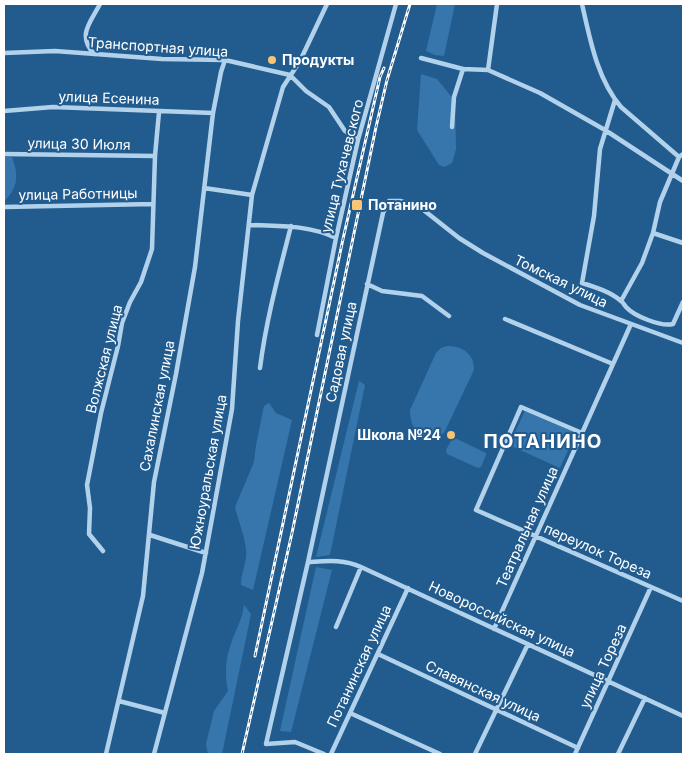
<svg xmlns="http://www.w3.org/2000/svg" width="687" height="758" font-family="Inter,sans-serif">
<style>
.green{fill:#3676ac}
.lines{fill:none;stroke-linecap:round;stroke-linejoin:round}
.minor{stroke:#b2d2ec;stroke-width:4.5}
.rail-casing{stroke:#fff;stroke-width:3}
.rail{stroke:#225c8f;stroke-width:1;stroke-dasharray:4;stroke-linecap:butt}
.poi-dot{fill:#f8c574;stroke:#225c8f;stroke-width:2}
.labels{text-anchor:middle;stroke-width:4;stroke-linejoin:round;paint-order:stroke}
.street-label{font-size:14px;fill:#fff;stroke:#225c8f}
.poi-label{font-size:14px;font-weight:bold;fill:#fff;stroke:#225c8f;text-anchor:start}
.district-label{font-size:19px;font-weight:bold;letter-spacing:1px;fill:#fff;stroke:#225c8f}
</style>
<rect width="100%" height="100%" fill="#225c8f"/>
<!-- green -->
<path class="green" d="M437,4H455L444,56L435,55L426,51Z
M421,74L437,79L455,101L456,149L452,163L444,167L439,165L417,130Z
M4,157H12C19,176 18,187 4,202Z
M447,346C463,346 474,354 474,370L444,433C423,442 410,432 410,410L436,353L441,348Z
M359,381L365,385L330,555L316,557Z
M269,403L276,413L292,420L253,590L241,585C241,574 245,567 246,557C248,544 238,521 235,507L254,462L256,445L264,406Z
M525,411L576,433L560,468L509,445Z
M455,438L486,453V455L481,467L478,468L447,454L446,450L452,439Z
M316,567L332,570L291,732L280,731Z
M244,605L251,614L222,754H208L206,744L214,711L228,691C225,677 225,661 230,647C234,632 242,622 244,605Z"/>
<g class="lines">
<!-- minor -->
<path class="minor" d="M582,4C590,39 597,79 621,107L679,157L683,154
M4,53L55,51L162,59L225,60L290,75
M94,54C77,35 90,23 100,4
M421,58L463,69L488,70L540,93L605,130L683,181
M488,70L497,4
M290,75L306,91L329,107L345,131L358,140
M615,100L600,149L594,216L582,283C595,287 611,292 621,301C623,302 625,306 626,307C634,316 661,327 673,324L683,302
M4,111L53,107L213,113
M452,127L454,97L463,69
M4,154L155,156
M204,188L252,195
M4,207L153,204
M250,225C279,226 309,225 336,238
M653,233L683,243
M367,284L382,291L422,296L449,316
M621,301L642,263L653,233L660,202L679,157
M505,319L613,364
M317,335L336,238L358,140L396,4
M260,368C266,320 279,273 291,226
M582,433L521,407L476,510L683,601
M150,535L206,553
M103,551L89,534L90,508L87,485L101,413L118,346L122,323L130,302L141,282L152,249L155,156L159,112
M308,562C327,561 343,559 361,567L683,716
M336,627L361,567
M494,629L631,324
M378,654L578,748
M119,701L165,713
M350,713L440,754
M106,754L143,596L154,482L176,374L195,267L213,113L221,72L225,60
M154,754L202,573L232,409L238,321L252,195L283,87L300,61L327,4
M324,754L295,742L266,744L308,562L383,213L389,201H401L421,208L459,238L483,253L580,305L683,343
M331,754L408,588
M475,754L528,644
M575,754L651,587
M618,754L645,698"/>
<defs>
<path id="rail" d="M255,656L343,239L380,77L384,68
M242,754L292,533L376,127L387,80L410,4"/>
</defs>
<!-- rail casing -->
<use href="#rail" class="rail-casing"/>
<!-- rail -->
<use href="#rail" class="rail"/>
</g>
<!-- markers -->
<g class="poi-dot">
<circle cx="272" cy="60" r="5"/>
<rect x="351" y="199" width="12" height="12" rx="2.5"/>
<circle cx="451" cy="435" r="5"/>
</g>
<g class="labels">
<!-- street labels -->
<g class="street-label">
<text transform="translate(158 47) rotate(4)" y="5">Транспортная улица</text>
<text transform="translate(109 98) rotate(2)" y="5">улица Есенина</text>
<text transform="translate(79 144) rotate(1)" y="5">улица 30 Июля</text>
<text transform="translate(342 166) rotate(-76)" y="5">улица Тухачевского</text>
<text transform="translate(78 194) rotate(-1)" y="5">улица Работницы</text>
<text transform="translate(561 281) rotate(26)" y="5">Томская улица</text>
<text transform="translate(341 352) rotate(-78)" y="5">Садовая улица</text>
<text transform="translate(104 359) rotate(-76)" y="5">Волжская улица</text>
<text transform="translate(157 406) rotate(-79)" y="5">Сахалинская улица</text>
<text transform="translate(208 472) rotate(-80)" y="5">Южноуральская улица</text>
<text transform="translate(527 527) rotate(-66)" y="5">Театральная улица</text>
<text transform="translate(598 551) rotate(24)" y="5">переулок Тореза</text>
<text transform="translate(502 619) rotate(25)" y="5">Новороссийская улица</text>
<text transform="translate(359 666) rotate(-65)" y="5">Потанинская улица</text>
<text transform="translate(603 666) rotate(-65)" y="5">улица Тореза</text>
<text transform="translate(483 691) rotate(25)" y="5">Славянская улица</text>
</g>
<!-- poi labels -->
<g class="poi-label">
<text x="282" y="65">Продукты</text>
<text x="368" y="210">Потанино</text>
<text x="441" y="440" text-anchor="end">Школа №24</text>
</g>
<!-- district labels -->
<g class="district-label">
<text x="543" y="448">ПОТАНИНО</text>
</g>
</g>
<!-- border -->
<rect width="687" height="758" fill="none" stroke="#ffffff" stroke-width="10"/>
</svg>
